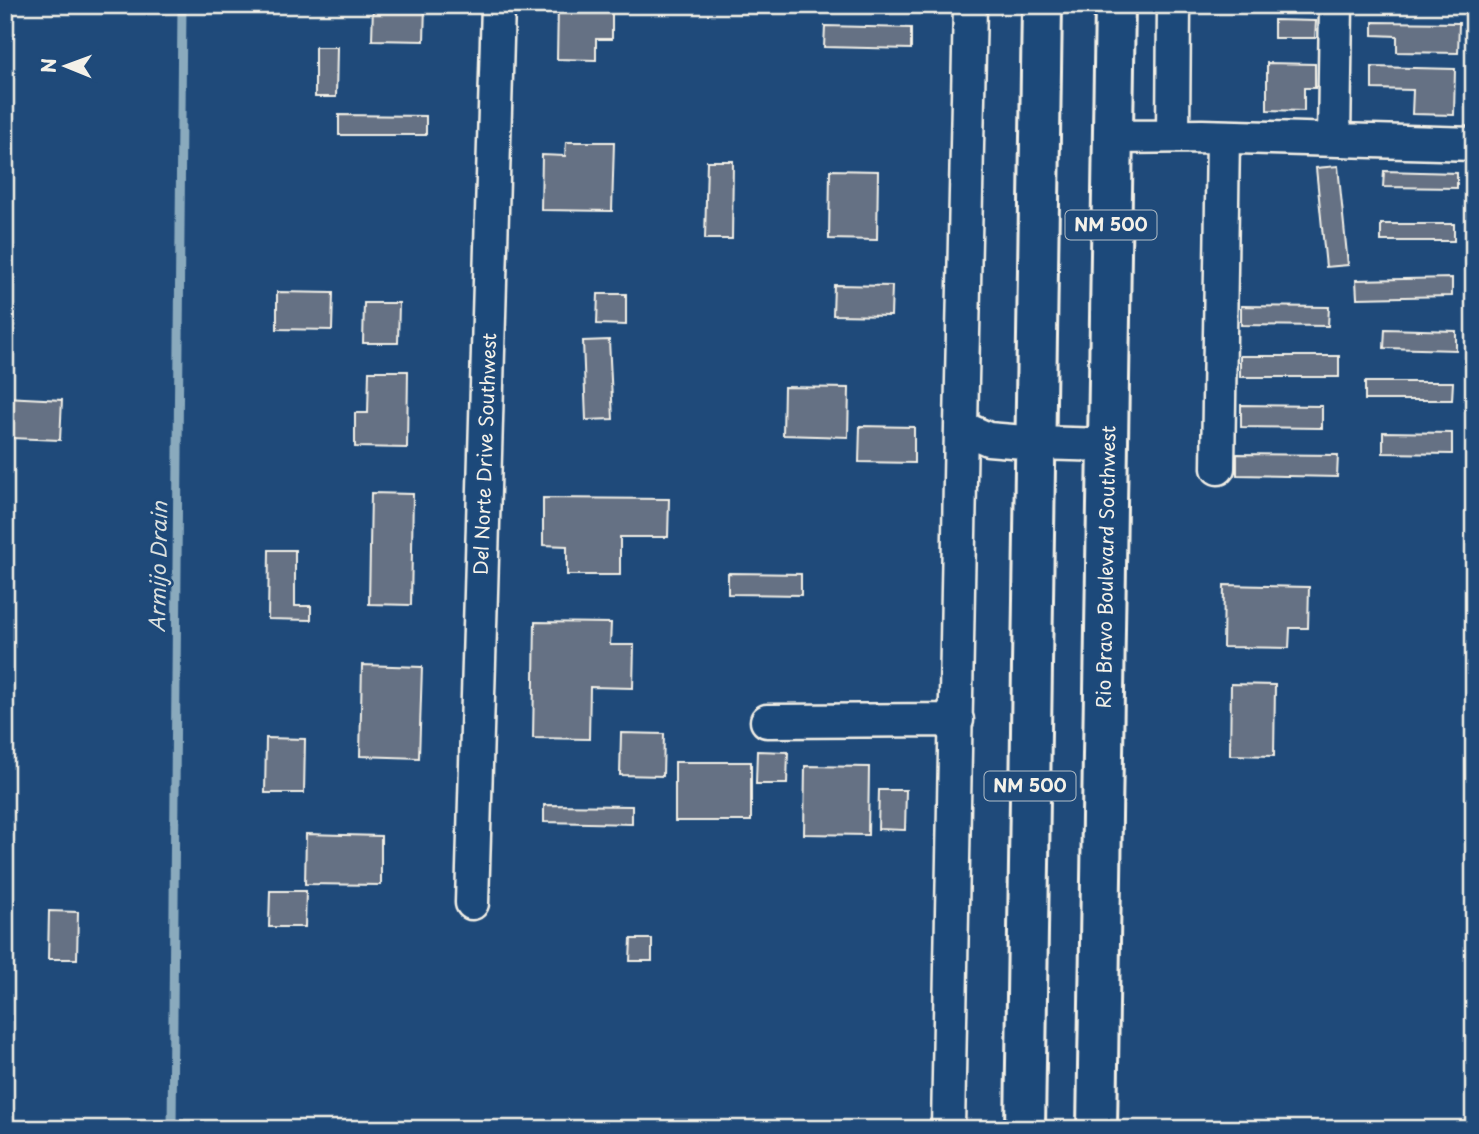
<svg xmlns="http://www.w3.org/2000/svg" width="1479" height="1134" font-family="'Playpen Sans',sans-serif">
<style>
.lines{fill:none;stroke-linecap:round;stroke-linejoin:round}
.stream{stroke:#8aaabd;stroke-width:9}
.building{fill:#657184;stroke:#f4f1e8;stroke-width:2}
.minor-casing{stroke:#f4f1e8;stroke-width:37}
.major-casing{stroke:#f4f1e8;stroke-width:44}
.minor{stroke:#1f4a7a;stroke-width:32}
.major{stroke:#1f4a7a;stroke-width:38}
.labels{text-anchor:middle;stroke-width:5;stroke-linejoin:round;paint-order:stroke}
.shield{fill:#1f4a7a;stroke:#b4bfc7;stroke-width:2}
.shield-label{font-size:18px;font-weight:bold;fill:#f4f1e8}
.street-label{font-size:19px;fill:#f4f1e8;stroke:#1f4a7a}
.water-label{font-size:21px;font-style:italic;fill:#dadfdd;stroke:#1f4a7a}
</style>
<rect width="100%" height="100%" fill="#1f4a7a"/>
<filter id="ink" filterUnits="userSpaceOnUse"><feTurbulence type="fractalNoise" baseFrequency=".0143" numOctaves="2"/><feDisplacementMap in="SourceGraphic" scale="14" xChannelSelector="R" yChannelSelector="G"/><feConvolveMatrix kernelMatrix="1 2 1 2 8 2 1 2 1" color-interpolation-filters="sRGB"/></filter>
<g filter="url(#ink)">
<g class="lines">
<!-- stream -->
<path class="stream" d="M172,1129L182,5"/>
</g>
<!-- building -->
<path class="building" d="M373,5H425L424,41L372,40Z
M558,5H600V10H612V39H596V60L557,59Z
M1274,20L1316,21L1315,38H1274Z
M1373,22L1459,23L1458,53L1397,52V36L1373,35Z
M825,26L911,28V49L824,47Z
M315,47H337L336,97H315Z
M1267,63L1315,64V88H1304V111L1267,110Z
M1372,67L1455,69L1454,115L1412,114L1413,90L1372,89Z
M339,115L426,116V135H339Z
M566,142H614L612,211L541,210L542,155L565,156Z
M707,161H733L732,239H705Z
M1338,166L1348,265L1326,267L1316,168Z
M830,170L878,171L877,240L829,239Z
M1384,171L1457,173V188L1383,187Z
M5,212H11V269H5Z
M1381,224H1454V241H1381Z
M1452,278V296L1357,298L1356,280Z
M834,285L892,286L891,316L833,315Z
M277,292L333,293L332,330L277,329Z
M598,294H626V325L597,324Z
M364,303H399L398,343H363Z
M1241,306L1329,307L1328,326L1241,325Z
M1385,329L1456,331V350L1384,348Z
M609,340L613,419L586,420L583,341Z
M1240,356H1339V377H1240Z
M369,371H408L407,448L355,447V413H368Z
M1365,382H1453L1452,400H1365Z
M784,387L849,388L848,437L783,435Z
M5,397L62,400L60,440L11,438L10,449H5Z
M1241,405L1322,406V428L1241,427Z
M860,426L914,427V463L859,462Z
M1383,432L1452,433V454L1383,453Z
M1237,454L1338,455L1337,477L1237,475Z
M371,493L413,494L411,605L369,604Z
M543,498L669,499L668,537H620V575H567V546L543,545Z
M269,550H295V606H311V620L268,619Z
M728,573L801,574V595L728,594Z
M1224,585L1309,587L1308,628H1290L1289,648L1223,647Z
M535,622L611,623L610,645H634L633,688L590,687L589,739L533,738Z
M362,665L422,667L419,758L360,756Z
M1231,684L1275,685L1274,756L1230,755Z
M621,733L664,734L663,776L620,775Z
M266,738L305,739L304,793H265Z
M757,751L788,752L787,784H756Z
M675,762H751V821H675Z
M805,766L869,767L868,835L804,834Z
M879,790H906L905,830L878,829Z
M544,805L632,806V824L544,822Z
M306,834L381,836V885L305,884Z
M270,891H306L305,927H269Z
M49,911L78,912L77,959H48Z
M631,939H652V961H630Z"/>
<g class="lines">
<defs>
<path id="minor" d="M970,5L961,427L988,439L1036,443L1108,445
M1173,136L1174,5
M1113,137L1202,136L1474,144
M1334,140L1336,5
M1218,468L1223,137
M767,721L957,720
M472,903L498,5
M948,1129L961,427"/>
<path id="major" d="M1025,1129L1042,5
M1097,1129L1115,5"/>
</defs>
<!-- minor casing -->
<use href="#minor" class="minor-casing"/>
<!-- major casing -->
<use href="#major" class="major-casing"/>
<!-- minor -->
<use href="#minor" class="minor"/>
<!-- major -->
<use href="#major" class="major"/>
</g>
</g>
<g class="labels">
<!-- shield labels -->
<g class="shield">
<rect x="1065.5" y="210.5" width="91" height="29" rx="5"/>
<rect x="984.5" y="771.5" width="91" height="29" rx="5"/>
</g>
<g class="shield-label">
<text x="1111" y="231">NM 500</text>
<text x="1030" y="792">NM 500</text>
</g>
<!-- street labels -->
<g class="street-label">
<text transform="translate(485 454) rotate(-88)" y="7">Del Norte Drive Southwest</text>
<text transform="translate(1106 567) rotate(-89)" y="7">Rio Bravo Boulevard Southwest</text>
</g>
<!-- water labels -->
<g class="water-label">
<text transform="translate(159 567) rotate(-89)" y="7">Armijo Drain</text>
</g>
</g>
<!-- margin -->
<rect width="1479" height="1134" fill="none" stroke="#1f4a7a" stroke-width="28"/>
<rect x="14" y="14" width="1451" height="1106" fill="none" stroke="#f4f1e8" stroke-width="2.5" filter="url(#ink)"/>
<!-- north arrow -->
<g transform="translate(66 66) rotate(271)" stroke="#1f4a7a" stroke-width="5" paint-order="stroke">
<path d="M0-5L12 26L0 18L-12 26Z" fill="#f4f1e8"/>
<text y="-10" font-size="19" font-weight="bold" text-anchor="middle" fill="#f4f1e8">N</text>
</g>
</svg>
